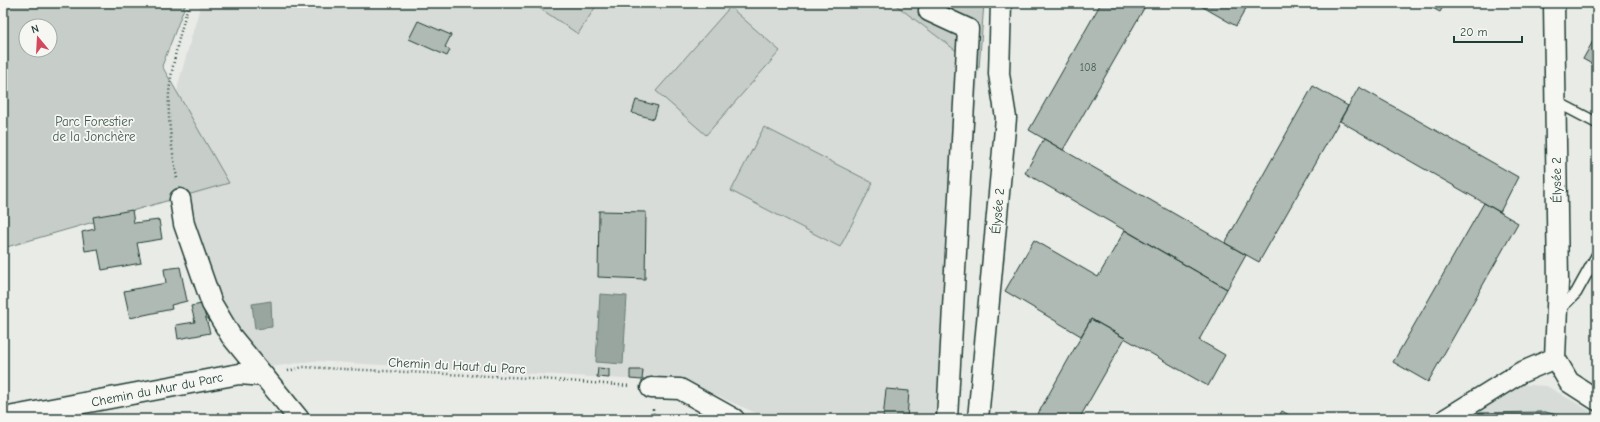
<svg xmlns="http://www.w3.org/2000/svg" width="1600" height="422" font-family="'Comic Neue',sans-serif">
<style>
.built{fill:#d8dcd8}
.green{fill:#c7cec9;stroke:#73867e;fill-rule:evenodd}
.water{fill:#99a6a0;stroke:#687c75}
.building{fill:#b0bab5;stroke:#1f3d34}
.lines{fill:none;stroke-linecap:round;stroke-linejoin:round}
.lane-casing{stroke:#1f3d34;stroke-width:13}
.street-casing{stroke:#1f3d34;stroke-width:23}
.path{stroke:#1f3d34;stroke-width:2.5;stroke-dasharray:1 3;stroke-linecap:butt}
.lane{stroke:#f6f6f2;stroke-width:10}
.street{stroke:#f6f6f2;stroke-width:20}
.labels{text-anchor:middle;stroke-width:3.5;stroke-linejoin:round;paint-order:stroke}
.number-label{font-size:11px;fill:#435c54}
.park-label{font-size:13px;fill:#415a52;stroke:#f6f6f2}
.street-label{font-size:13px;fill:#1f3d34;stroke:#f6f6f2}
</style>
<rect width="100%" height="100%" fill="#e9ebe7"/>
<filter id="ink" filterUnits="userSpaceOnUse"><feTurbulence type="fractalNoise" baseFrequency=".025" numOctaves="2"/><feDisplacementMap in="SourceGraphic" scale="8" xChannelSelector="R" yChannelSelector="G"/><feConvolveMatrix kernelMatrix="1 2 1 2 8 2 1 2 1" color-interpolation-filters="sRGB"/></filter>
<g filter="url(#ink)">
<!-- built -->
<path class="built" d="M201,3H893L979,68L952,419H769L693,385L642,380L313,361L264,368L218,309L189,204L175,117L178,85Z
M1516,384L1547,386L1597,415V419H1461Z"/>
<!-- green -->
<path class="green" d="M3,3H186L162,66L229,183L3,248ZM26,26H50V50H26Z
M532,3H598L578,34Z
M893,3H984L979,68Z
M730,7L780,51L706,135L656,91Z
M764,127L873,183L840,247L731,191Z"/>
<!-- water -->
<path class="water" d="M600,294L627,296L623,364L596,362Z
M271,301L272,327L255,329L252,304Z"/>
<!-- building -->
<path class="building" d="M1101,3H1147L1063,150L1029,130Z
M1196,3H1249L1236,26Z
M1423,3H1445L1440,12Z
M418,21L451,35L445,47L450,50L447,56L409,39Z
M1597,34V67L1583,59Z
M1313,86L1348,106L1259,262L1225,243Z
M1359,87L1518,177L1500,212L1340,121Z
M636,100L658,106L654,119L632,113Z
M1044,139L1246,255L1227,289L1025,173Z
M1484,203L1518,223L1428,382L1393,362Z
M132,210L134,223L159,220L162,239L137,243L141,263L102,270L98,249L85,251L82,232L95,229L93,217Z
M599,211L646,212L645,279L598,277Z
M1125,230L1227,289L1199,340L1225,355L1208,386L1091,319L1081,336L1005,291L1034,240L1098,277Z
M180,267L187,301L171,305L172,309L130,318L124,291L166,283L164,269Z
M202,304L210,333L178,339L176,325L195,322L191,306Z
M1091,319L1125,338L1079,419H1035Z
M598,368L609,369V378L597,377Z
M630,370H643L642,380L630,379Z
M886,389L909,391L907,419H883Z
M1282,411L1296,419H1277Z
M1545,412L1561,416L1559,419H1470L1480,413Z"/>
<g class="lines">
<defs>
<path id="lane" d="M1555,101L1597,123
M1558,311L1576,293L1597,255"/>
<path id="street" d="M1554,3L1558,282L1555,358L1569,382L1597,400
M929,11L968,29L947,419
M180,199L184,224L212,304L231,336L299,419
M651,388L680,389L734,419
M3,418L239,374L264,376
M978,419L1006,118L999,74L1001,3
M1446,419L1520,373L1555,358"/>
</defs>
<!-- lane casing -->
<use href="#lane" class="lane-casing"/>
<!-- street casing -->
<use href="#street" class="street-casing"/>
<!-- path -->
<path class="path" d="M177,178C172,149 166,113 170,84C174,56 181,29 189,3
M288,371L303,367L530,378L630,386
M653,409L654,419"/>
<!-- lane -->
<use href="#lane" class="lane"/>
<!-- street -->
<use href="#street" class="street"/>
</g>
</g>
<g class="labels">
<!-- number labels -->
<g class="number-label">
<text x="1088" y="71">108</text>
</g>
<!-- park labels -->
<g class="park-label">
<text x="94" y="126">Parc Forestier<tspan x="94" dy="15">de la Jonchère</tspan></text>
</g>
<!-- street labels -->
<g class="street-label">
<text transform="translate(1556 180) rotate(-91)" y="5">Élysée 2</text>
<text transform="translate(997 211) rotate(-85)" y="5">Élysée 2</text>
<text transform="translate(457 365) rotate(3)" y="5">Chemin du Haut du Parc</text>
<text transform="translate(157 389) rotate(-11)" y="5">Chemin du Mur du Parc</text>
</g>
</g>
<!-- margin -->
<rect width="1600" height="422" fill="none" stroke="#f6f6f2" stroke-width="16"/>
<rect x="8" y="8" width="1584" height="406" fill="none" stroke="#1f3d34" stroke-width="1.5" filter="url(#ink)"/>
<!-- north arrow -->
<g transform="translate(38 38) rotate(342)"><circle r="19" fill="#f6f6f2" stroke="#a0aca6"/>
<path d="M0-3L7 15L0 10L-7 15Z" fill="#d1495b"/>
<text y="-6" font-size="11" font-weight="bold" text-anchor="middle" fill="#1f3d34">N</text>
</g>
<!-- scale -->
<path d="M1454 36v6h68v-6" fill="none" stroke="#1f3d34" stroke-width="2"/>
<text x="1460" y="36" font-size="12" fill="#1f3d34" stroke="#f6f6f2" stroke-width="3" paint-order="stroke">20 m</text>
</svg>
